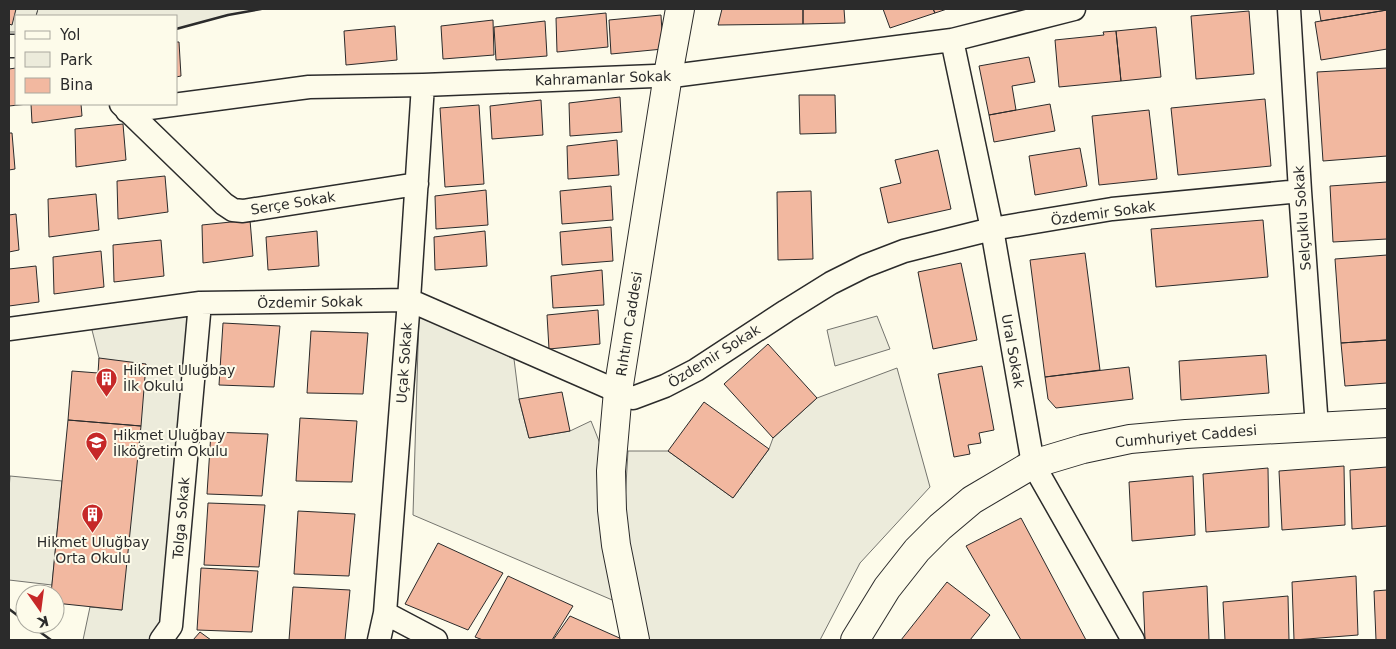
<svg xmlns="http://www.w3.org/2000/svg" width="1396" height="649" font-family="'DejaVu Sans',sans-serif">
<style>
.green{fill:#ecebdb;stroke:#74746e}
.building{fill:#f2b8a0;stroke:#2b2b2b}
.lines{fill:none;stroke-linecap:round;stroke-linejoin:round}
.street-casing{stroke:#2b2b2b;stroke-width:25}
.secondary-casing{stroke:#2b2b2b;stroke-width:30}
.street{stroke:#fdfbea;stroke-width:22}
.secondary{stroke:#fdfbea;stroke-width:28}
.fence{stroke:#2b2b2b;stroke-width:1;stroke-dasharray:6 2.5;stroke-linecap:butt}
.wall{stroke:#2b2b2b;stroke-width:2.5}
.labels{text-anchor:middle;stroke-width:4;stroke-linejoin:round;paint-order:stroke}
.street-label{font-size:14px;fill:#2b2b2b;stroke:#fdfbea}
.poi-label{font-size:14px;fill:#2b2b2b;stroke:#fdfbea;text-anchor:start}
</style>
<rect width="100%" height="100%" fill="#fdfbea"/>
<!-- green -->
<path class="green" d="M9,9H261L228,15L176,29V16H16V32H9Z
M200,303L161,640H83L90,607L122,610L99,358L89,318Z
M419,313L514,359L519,399L529,438L570,431L591,421L611,471L624,605L413,515Z
M877,316L890,349L835,366L827,330Z
M897,368L930,487L860,563L820,640H648L628,535L625,501L628,451H668L733,498L769,449L773,438L817,398Z
M10,476L62,481L52,585L9,580V490Z"/>
<!-- building -->
<path class="building" d="M9,9H16L12,25L9,24Z
M722,9H803V24L718,25Z
M803,9H844L845,23L803,24Z
M883,9H933L935,13L890,28Z
M933,9H947L935,13Z
M1319,9H1387V10L1321,21Z
M1387,10V49L1321,60L1315,22Z
M1249,11L1254,74L1196,79L1191,16Z
M606,13L608,47L557,52L556,18Z
M661,15L663,49L611,54L609,20Z
M493,20L494,55L443,59L441,26Z
M545,21L547,56L496,60L494,27Z
M395,26L397,60L346,65L344,31Z
M1156,27L1161,77L1121,81L1116,31Z
M1116,31L1121,81L1059,87L1055,40L1104,35L1103,32Z
M176,42H179L181,76L176,77Z
M1029,57L1035,82L1012,86L1016,110L989,115L979,66Z
M16,68V104H28L9,106V69Z
M1387,68V156L1323,161L1317,72Z
M799,95H835L836,133L800,134Z
M620,97L622,132L570,136L569,103Z
M1265,99L1271,166L1178,175L1171,108Z
M541,100L543,135L492,139L490,106Z
M31,104H81L82,116L32,123Z
M1050,104L1055,131L994,142L989,115Z
M479,105L484,184L445,187L440,108Z
M1149,110L1157,179L1099,185L1092,116Z
M123,124L126,160L76,167L75,129Z
M9,133H12L15,169L9,170Z
M617,140L619,175L568,179L567,146Z
M1080,148L1087,186L1035,195L1029,156Z
M938,150L951,209L888,223L880,188L901,183L895,160Z
M165,176L168,212L118,219L117,181Z
M1387,182V239L1333,242L1330,186Z
M611,186L613,220L562,224L560,191Z
M486,190L488,225L436,229L435,196Z
M811,191L813,259L778,260L777,192Z
M96,194L99,230L49,237L48,199Z
M16,214L19,250L9,252V215Z
M250,220L253,256L203,263L202,225Z
M1263,220L1268,277L1156,287L1151,229Z
M611,227L613,261L562,265L560,232Z
M317,231L319,266L268,270L266,237Z
M485,231L487,266L435,270L434,237Z
M161,240L164,276L114,282L113,245Z
M101,251L104,287L54,294L53,257Z
M1085,253L1100,370L1045,377L1030,260Z
M1387,255V340L1341,343L1335,259Z
M961,263L977,340L933,349L918,272Z
M36,266L39,302L9,306V269Z
M602,270L604,305L553,308L551,276Z
M598,310L600,344L549,349L547,315Z
M223,323L280,326L274,387L219,385Z
M311,331L368,333L363,394L307,393Z
M1387,340V383L1345,386L1341,343Z
M768,344L817,398L773,438L724,384Z
M1266,355L1269,393L1181,400L1179,361Z
M99,358L146,364L141,426L68,420L72,371L98,373Z
M982,366L994,430L979,433L981,443L968,445L970,454L954,457L938,374Z
M1129,367L1133,399L1056,408L1048,399L1045,377Z
M562,392L570,431L529,438L519,399Z
M704,402L769,449L733,498L668,451Z
M300,418L357,421L352,482L296,481Z
M68,420L141,426L122,610L55,603V594H51Z
M211,432L268,434L262,496L207,494Z
M1344,466L1345,525L1282,530L1279,471Z
M1387,467V526L1352,529L1350,470Z
M1268,468L1269,527L1206,532L1203,474Z
M1193,476L1195,535L1132,541L1129,482Z
M208,503L265,505L259,567L204,565Z
M298,511L355,514L349,576L294,574Z
M1021,518L1086,640H1021L966,546Z
M438,543L503,573L468,630L405,604Z
M201,568L258,571L252,632L197,630Z
M508,576L573,606L552,640H483L475,637Z
M1356,576L1358,635L1294,640L1292,582Z
M947,582L990,615L970,640H901Z
M1207,586L1209,640H1145L1143,592Z
M293,587L350,590L345,640H289Z
M1387,590V640H1376L1374,591Z
M1288,596L1289,640H1225L1223,602Z
M570,616L624,640H553Z
M200,632L211,640H193Z"/>
<g class="lines">
<defs>
<path id="street" d="M1289,9L1300,191L1317,427
M952,40L992,229L1033,464L1133,640
M9,46H16
M121,104L224,204L233,210L243,211L417,184
M127,111L309,87L423,85L680,75L952,40L1074,9
M9,329L200,303L409,300L633,398L665,386L696,370L786,311L831,283L865,266L904,251L992,229L1112,209L1300,191
M385,613L436,640
M161,640L171,626L200,303
M379,640L385,613L409,300L423,85"/>
<path id="secondary" d="M635,640L616,545L612,510L611,471L618,391L668,75L680,9
M855,640L887,588L917,550L940,527L972,500L1033,464L1083,449L1130,439L1186,434L1387,423"/>
</defs>
<!-- street casing -->
<use href="#street" class="street-casing"/>
<!-- secondary casing -->
<use href="#secondary" class="secondary-casing"/>
<!-- street -->
<use href="#street" class="street"/>
<!-- secondary -->
<use href="#secondary" class="secondary"/>
<!-- fence -->
<path class="fence" d="M36,16L38,9"/>
<!-- wall -->
<path class="wall" d="M176,29L228,15L261,9
M9,609L25,621
M29,624L51,640"/>
</g>
<!-- icons -->
<defs>
<symbol id="building-pin" viewBox="-11 -11 22 30"><path d="M0 17L-7.5 6A9.5 9.5 0 1 1 7.5 6Z" fill="#c62828" stroke="#fdfbea"/><path d="M-4-6H4V6H1V3H-1V6H-4ZM-2.5-4.3h1.7v1.8h-1.7ZM.8-4.3h1.7v1.8H.8ZM-2.5-1h1.7V.8h-1.7ZM.8-1h1.7V.8H.8Z" fill="#fff"/></symbol>
<symbol id="school-pin" viewBox="-11 -11 22 30"><path d="M0 17L-7.5 6A9.5 9.5 0 1 1 7.5 6Z" fill="#c62828" stroke="#fdfbea"/><path d="M0-5L7-2L0 1L-7-2ZM-4 1L0 2.5L4 1V4Q0 6-4 4Z" fill="#fff"/></symbol>
</defs>
<g fill-rule="evenodd">
<use href="#building-pin" x="94" y="366" width="25" height="34"/>
<use href="#school-pin" x="84" y="430" width="25" height="34"/>
<use href="#building-pin" x="80" y="502" width="25" height="34"/>
</g>
<g class="labels">
<!-- street labels -->
<g class="street-label">
<text transform="translate(603 78) rotate(-2)" y="5">Kahramanlar Sokak</text>
<text transform="translate(293 203) rotate(-9)" y="5">Serçe Sokak</text>
<text transform="translate(1103 213) rotate(-8)" y="5">Özdemir Sokak</text>
<text transform="translate(1302 218) rotate(-94)" y="5">Selçuklu Sokak</text>
<text transform="translate(310 302) rotate(-1)" y="5">Özdemir Sokak</text>
<text transform="translate(629 324) rotate(-81)" y="5">Rıhtım Caddesi</text>
<text transform="translate(1013 351) rotate(80)" y="5">Ural Sokak</text>
<text transform="translate(714 356) rotate(-32)" y="5">Özdemir Sokak</text>
<text transform="translate(404 363) rotate(-86)" y="5">Uçak Sokak</text>
<text transform="translate(1186 436) rotate(-5)" y="5">Cumhuriyet Caddesi</text>
<text transform="translate(181 518) rotate(-85)" y="5">Tolga Sokak</text>
</g>
<!-- poi labels -->
<g class="poi-label">
<text x="123" y="375">Hikmet Uluğbay<tspan x="123" dy="16">İlk Okulu</tspan></text>
<text x="113" y="440">Hikmet Uluğbay<tspan x="113" dy="16">İlköğretim Okulu</tspan></text>
<text x="93" y="547" text-anchor="middle">Hikmet Uluğbay<tspan x="93" dy="16">Orta Okulu</tspan></text>
</g>
</g>
<!-- border -->
<rect width="1396" height="649" fill="none" stroke="#2b2b2b" stroke-width="20"/>
<!-- legend -->
<rect x="15" y="15" width="162" height="90" fill="#fdfbea" stroke="#a9a89e"/>
<rect x="25" y="31" width="25" height="8" fill="#fdfbea" stroke="#a9a89e"/>
<text x="60" y="40" font-size="15" fill="#2b2b2b">Yol</text>
<rect x="25" y="52" width="25" height="15" fill="#ecebdb" stroke="#a9a89e"/>
<text x="60" y="65" font-size="15" fill="#2b2b2b">Park</text>
<rect x="25" y="78" width="25" height="15" fill="#f2b8a0" stroke="#a9a89e"/>
<text x="60" y="90" font-size="15" fill="#2b2b2b">Bina</text>
<!-- north arrow -->
<g transform="translate(40 609) rotate(166)"><circle r="24" fill="#fdfbea" stroke="#a9a89e"/>
<path d="M0-4L9 19L0 12L-9 19Z" fill="#c62828"/>
<text y="-8" font-size="14" font-weight="bold" text-anchor="middle" fill="#2b2b2b">K</text>
</g>
</svg>
